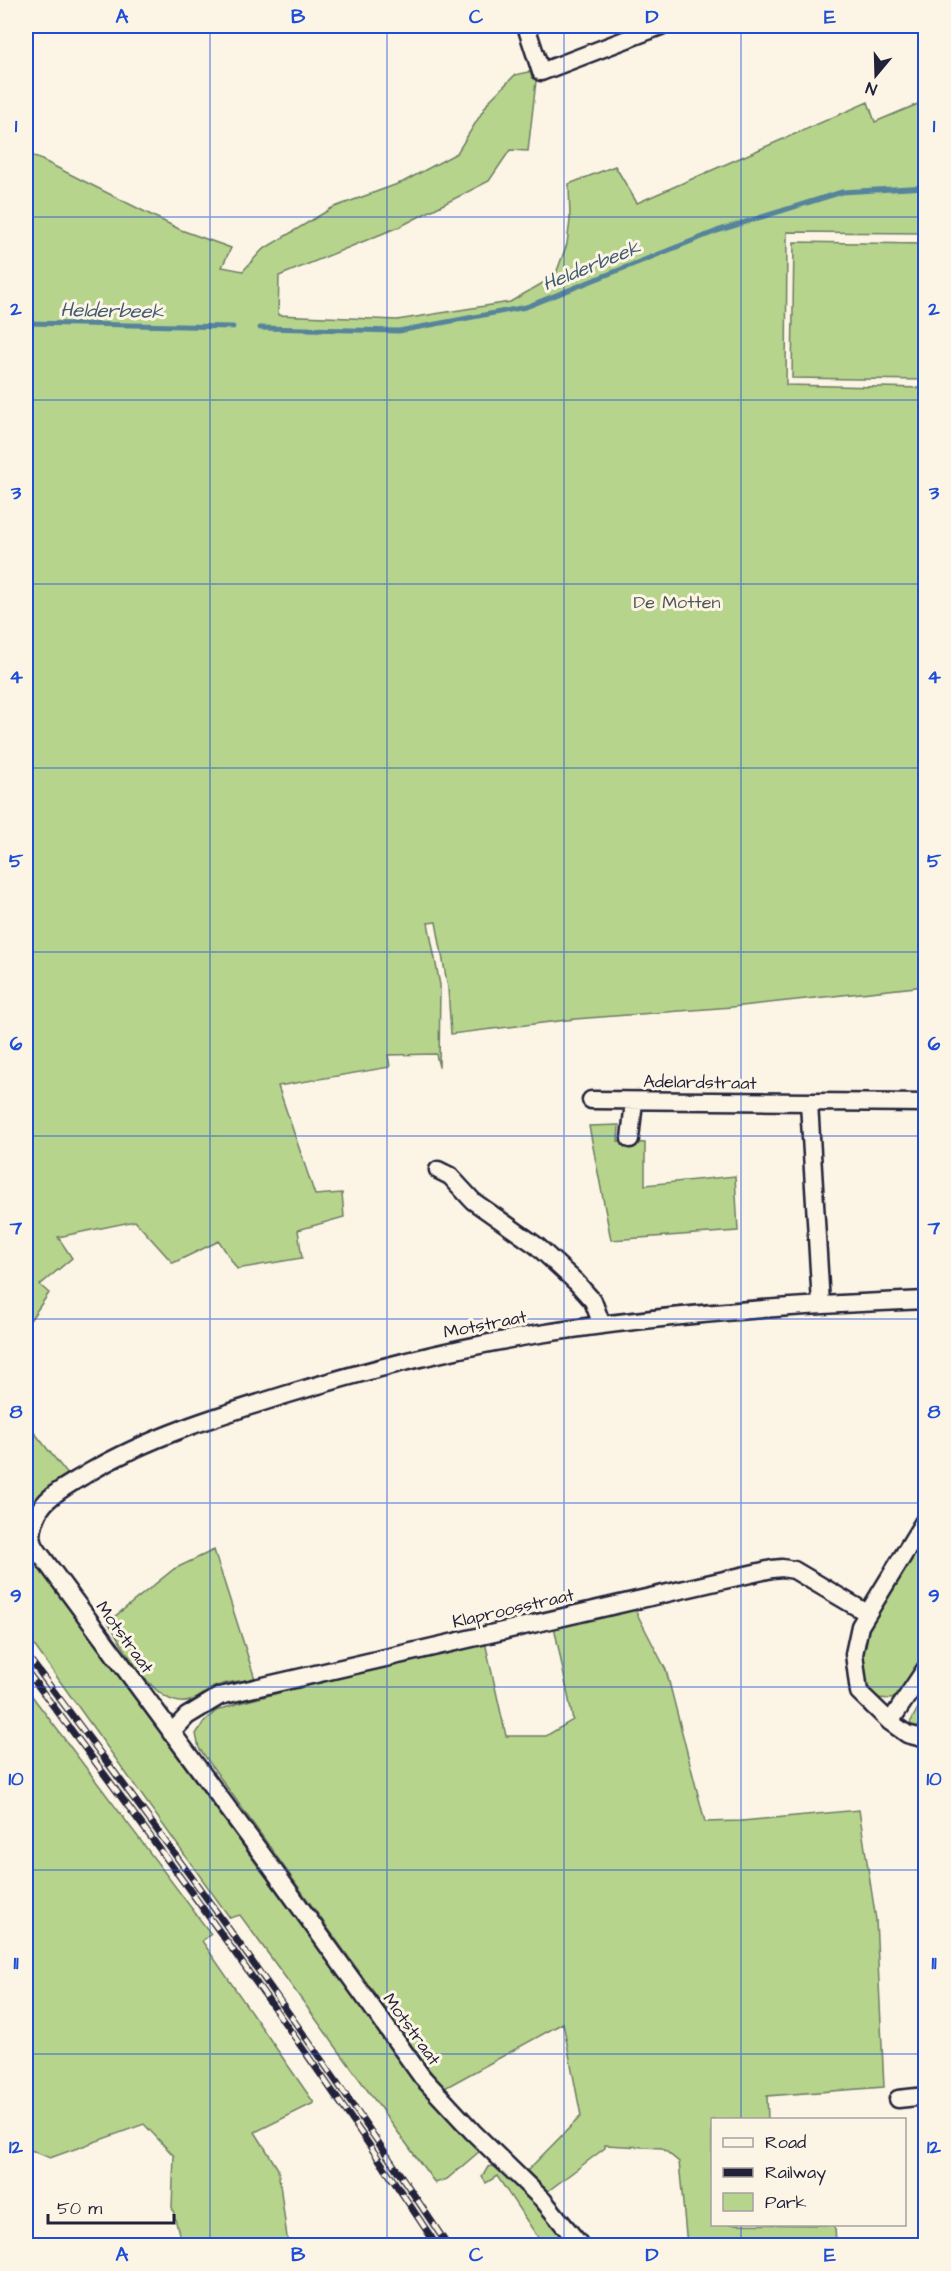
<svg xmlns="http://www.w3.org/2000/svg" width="951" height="2271" font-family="'Architects Daughter',sans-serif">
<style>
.green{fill:#b7d48c;stroke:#6c7b64;stroke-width:1.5}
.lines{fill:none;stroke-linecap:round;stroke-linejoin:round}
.stream{stroke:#57849b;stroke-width:5}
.minor-casing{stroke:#22223b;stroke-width:21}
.minor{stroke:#fcf5e5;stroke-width:16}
.rail-casing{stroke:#22223b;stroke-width:7}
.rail{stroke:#fcf5e5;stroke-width:4.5;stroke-dasharray:14;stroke-linecap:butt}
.grid{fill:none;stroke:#1d4ed8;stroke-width:1.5;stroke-opacity:0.55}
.labels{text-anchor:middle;stroke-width:6;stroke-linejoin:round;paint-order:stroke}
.park-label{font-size:18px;fill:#4f5753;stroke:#fcf5e5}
.street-label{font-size:18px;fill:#22223b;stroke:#fcf5e5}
.water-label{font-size:20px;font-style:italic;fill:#415b73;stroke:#fcf5e5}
.neatline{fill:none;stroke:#1d4ed8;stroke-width:2}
.grid-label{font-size:20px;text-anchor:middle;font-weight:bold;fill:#1d4ed8}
</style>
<rect width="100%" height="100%" fill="#fcf5e5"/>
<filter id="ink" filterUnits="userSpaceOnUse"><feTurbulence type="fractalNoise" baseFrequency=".0167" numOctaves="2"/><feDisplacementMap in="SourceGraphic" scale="12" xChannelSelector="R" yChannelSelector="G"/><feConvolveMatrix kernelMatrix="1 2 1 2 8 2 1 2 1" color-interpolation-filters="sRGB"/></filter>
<g filter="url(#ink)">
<!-- green -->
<path class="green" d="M533,71L536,81L528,151L510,150L489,181L401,226L279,276L278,315L397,320L510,302L555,276L567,244L570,220L569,184L615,166L637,203L868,102L875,122L925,101V233L787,232L786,385L925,388V986L732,1007L575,1019L451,1034L448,988L436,922L428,923L440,985L439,1067L436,1054L388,1055L390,1067L278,1086L315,1195L342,1193L344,1217L298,1230L302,1258L237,1269L219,1241L173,1263L135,1221L58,1237L72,1258L40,1285L49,1293L26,1326V152L181,230L231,248L222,267L243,271L262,250L332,208L403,182L457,153L489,101L515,75Z
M794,242L925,244V380L792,378Z
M619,1125L618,1141L645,1143V1185L735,1176L738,1231L611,1240L589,1126Z
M26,1422L69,1476L37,1498L26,1522Z
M925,1531V1655L903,1692L892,1699L876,1698L866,1690L860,1664L868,1625Z
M26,1545L28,1553L407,2069L480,2151L447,2179L435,2183L240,1915L230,1918L26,1634Z
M214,1550L255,1679C243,1681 226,1681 214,1687C206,1691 199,1699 190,1701C156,1712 123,1645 108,1622L174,1569Z
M634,1608L666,1670L705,1822L742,1821L859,1810L876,1920L884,2087L767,2096L768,2119L712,2120V2224L835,2225L836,2245H687L679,2162L662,2148L605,2145V2148L548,2191L527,2171L581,2116L563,2023L443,2089L199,1748L196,1734L203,1723L216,1711L239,1703L485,1642L506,1736H546L573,1720L554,1626Z
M26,1688L211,1934L202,1941L314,2103L255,2132L278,2169L288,2245H182L172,2207L174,2156L144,2124L50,2158L26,2148Z
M925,1703V1731L911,1727L910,1723L919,1706Z
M493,2166C521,2181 549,2220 567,2245H543L497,2176L486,2183L482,2177L488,2167Z"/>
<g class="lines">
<!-- stream -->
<path class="stream" d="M26,323L233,327
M260,328L399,331L526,307L717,231L842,192L926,187"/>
<defs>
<path id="minor" d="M526,26L541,72L661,26
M591,1100L926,1103
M809,1103L821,1304
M630,1139L634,1101
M438,1170L450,1176L473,1201L537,1246L576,1282L593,1301L602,1325
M926,1518L860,1626L854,1654L859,1692L890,1722L907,1734L926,1739
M890,1722L926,1668
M171,1733L187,1716L220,1696L772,1569L782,1568L794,1570L867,1613
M898,2099L926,2096
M581,2246L543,2200L473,2132L422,2077L264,1857L46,1562C42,1556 34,1548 33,1541C30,1531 37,1512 44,1504C55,1491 74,1482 88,1473C149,1437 217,1416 285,1395C366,1370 449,1349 533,1335C661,1314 796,1305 926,1300"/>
</defs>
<!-- minor casing -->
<use href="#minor" class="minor-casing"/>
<!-- minor -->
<use href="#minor" class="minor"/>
<defs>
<path id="rail" d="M26,1654C172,1847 314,2044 448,2246
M26,1670C168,1857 307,2049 437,2246"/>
</defs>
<!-- rail casing -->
<use href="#rail" class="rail-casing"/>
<!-- rail -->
<use href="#rail" class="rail"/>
</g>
</g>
<!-- grid -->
<path class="grid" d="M210,26V2246M387,26V2246M564,26V2246M741,26V2120M26,217H926M26,400H926M26,584H926M26,768H926M26,952H926M26,1136H926M26,1319H926M26,1503H926M26,1687H926M26,1870H926M26,2054H926M741,2224V2246"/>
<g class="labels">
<!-- park labels -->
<g class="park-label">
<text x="677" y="608">De Motten</text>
</g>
<!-- street labels -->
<g class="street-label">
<text transform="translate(700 1082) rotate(1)" y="6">Adelardstraat</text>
<text transform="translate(485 1324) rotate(-11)" y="6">Motstraat</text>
<text transform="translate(513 1608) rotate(-13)" y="6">Klaproosstraat</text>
<text transform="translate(125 1637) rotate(54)" y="6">Motstraat</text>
<text transform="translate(412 2029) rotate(54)" y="6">Motstraat</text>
</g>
<!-- water labels -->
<g class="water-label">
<text transform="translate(591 265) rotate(-22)" y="7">Helderbeek</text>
<text transform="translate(112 310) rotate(1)" y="7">Helderbeek</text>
</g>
</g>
<!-- margin -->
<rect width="951" height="2271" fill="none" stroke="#fcf5e5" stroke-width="66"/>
<!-- legend -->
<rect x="711" y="2118" width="195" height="108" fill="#fcf5e5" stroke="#a5a1a1" stroke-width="1.5"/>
<rect x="723" y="2138" width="30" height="9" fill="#fcf5e5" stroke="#a5a1a1" stroke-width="1.5"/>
<text x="765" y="2148" font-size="18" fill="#22223b">Road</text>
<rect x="723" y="2168" width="30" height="9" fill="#22223b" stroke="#a5a1a1" stroke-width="1.5"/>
<text x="765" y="2178" font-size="18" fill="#22223b">Railway</text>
<rect x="723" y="2193" width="30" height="18" fill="#b7d48c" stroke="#a5a1a1" stroke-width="1.5"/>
<text x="765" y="2208" font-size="18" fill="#22223b">Park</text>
<!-- north arrow -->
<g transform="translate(876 75) rotate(199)" stroke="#fcf5e5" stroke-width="4.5" paint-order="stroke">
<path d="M0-4.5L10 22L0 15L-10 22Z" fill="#22223b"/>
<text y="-9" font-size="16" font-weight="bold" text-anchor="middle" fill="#22223b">N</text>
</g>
<!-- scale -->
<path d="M48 2214v9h126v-9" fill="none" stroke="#22223b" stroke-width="3"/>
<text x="57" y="2214" font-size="18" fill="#22223b" stroke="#fcf5e5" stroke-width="4.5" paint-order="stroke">50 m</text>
<rect x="33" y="33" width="885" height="2205" class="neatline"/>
<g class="grid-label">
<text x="122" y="23">A</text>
<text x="298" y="23">B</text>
<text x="476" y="23">C</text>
<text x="652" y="23">D</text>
<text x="830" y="23">E</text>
<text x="16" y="132">1</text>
<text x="934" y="132">1</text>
<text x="16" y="315">2</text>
<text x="934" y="315">2</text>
<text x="16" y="499">3</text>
<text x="934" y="499">3</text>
<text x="16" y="683">4</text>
<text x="934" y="683">4</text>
<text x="16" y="867">5</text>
<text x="934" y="867">5</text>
<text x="16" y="1050">6</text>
<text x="934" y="1050">6</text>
<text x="16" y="1234">7</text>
<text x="934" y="1234">7</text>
<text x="16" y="1418">8</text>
<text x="934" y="1418">8</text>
<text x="16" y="1602">9</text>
<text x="934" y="1602">9</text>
<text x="16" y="1785">10</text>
<text x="934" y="1785">10</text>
<text x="16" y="1969">11</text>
<text x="934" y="1969">11</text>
<text x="16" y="2153">12</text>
<text x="934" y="2153">12</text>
<text x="122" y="2261">A</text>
<text x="298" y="2261">B</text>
<text x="476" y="2261">C</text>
<text x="652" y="2261">D</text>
<text x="830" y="2261">E</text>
</g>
</svg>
